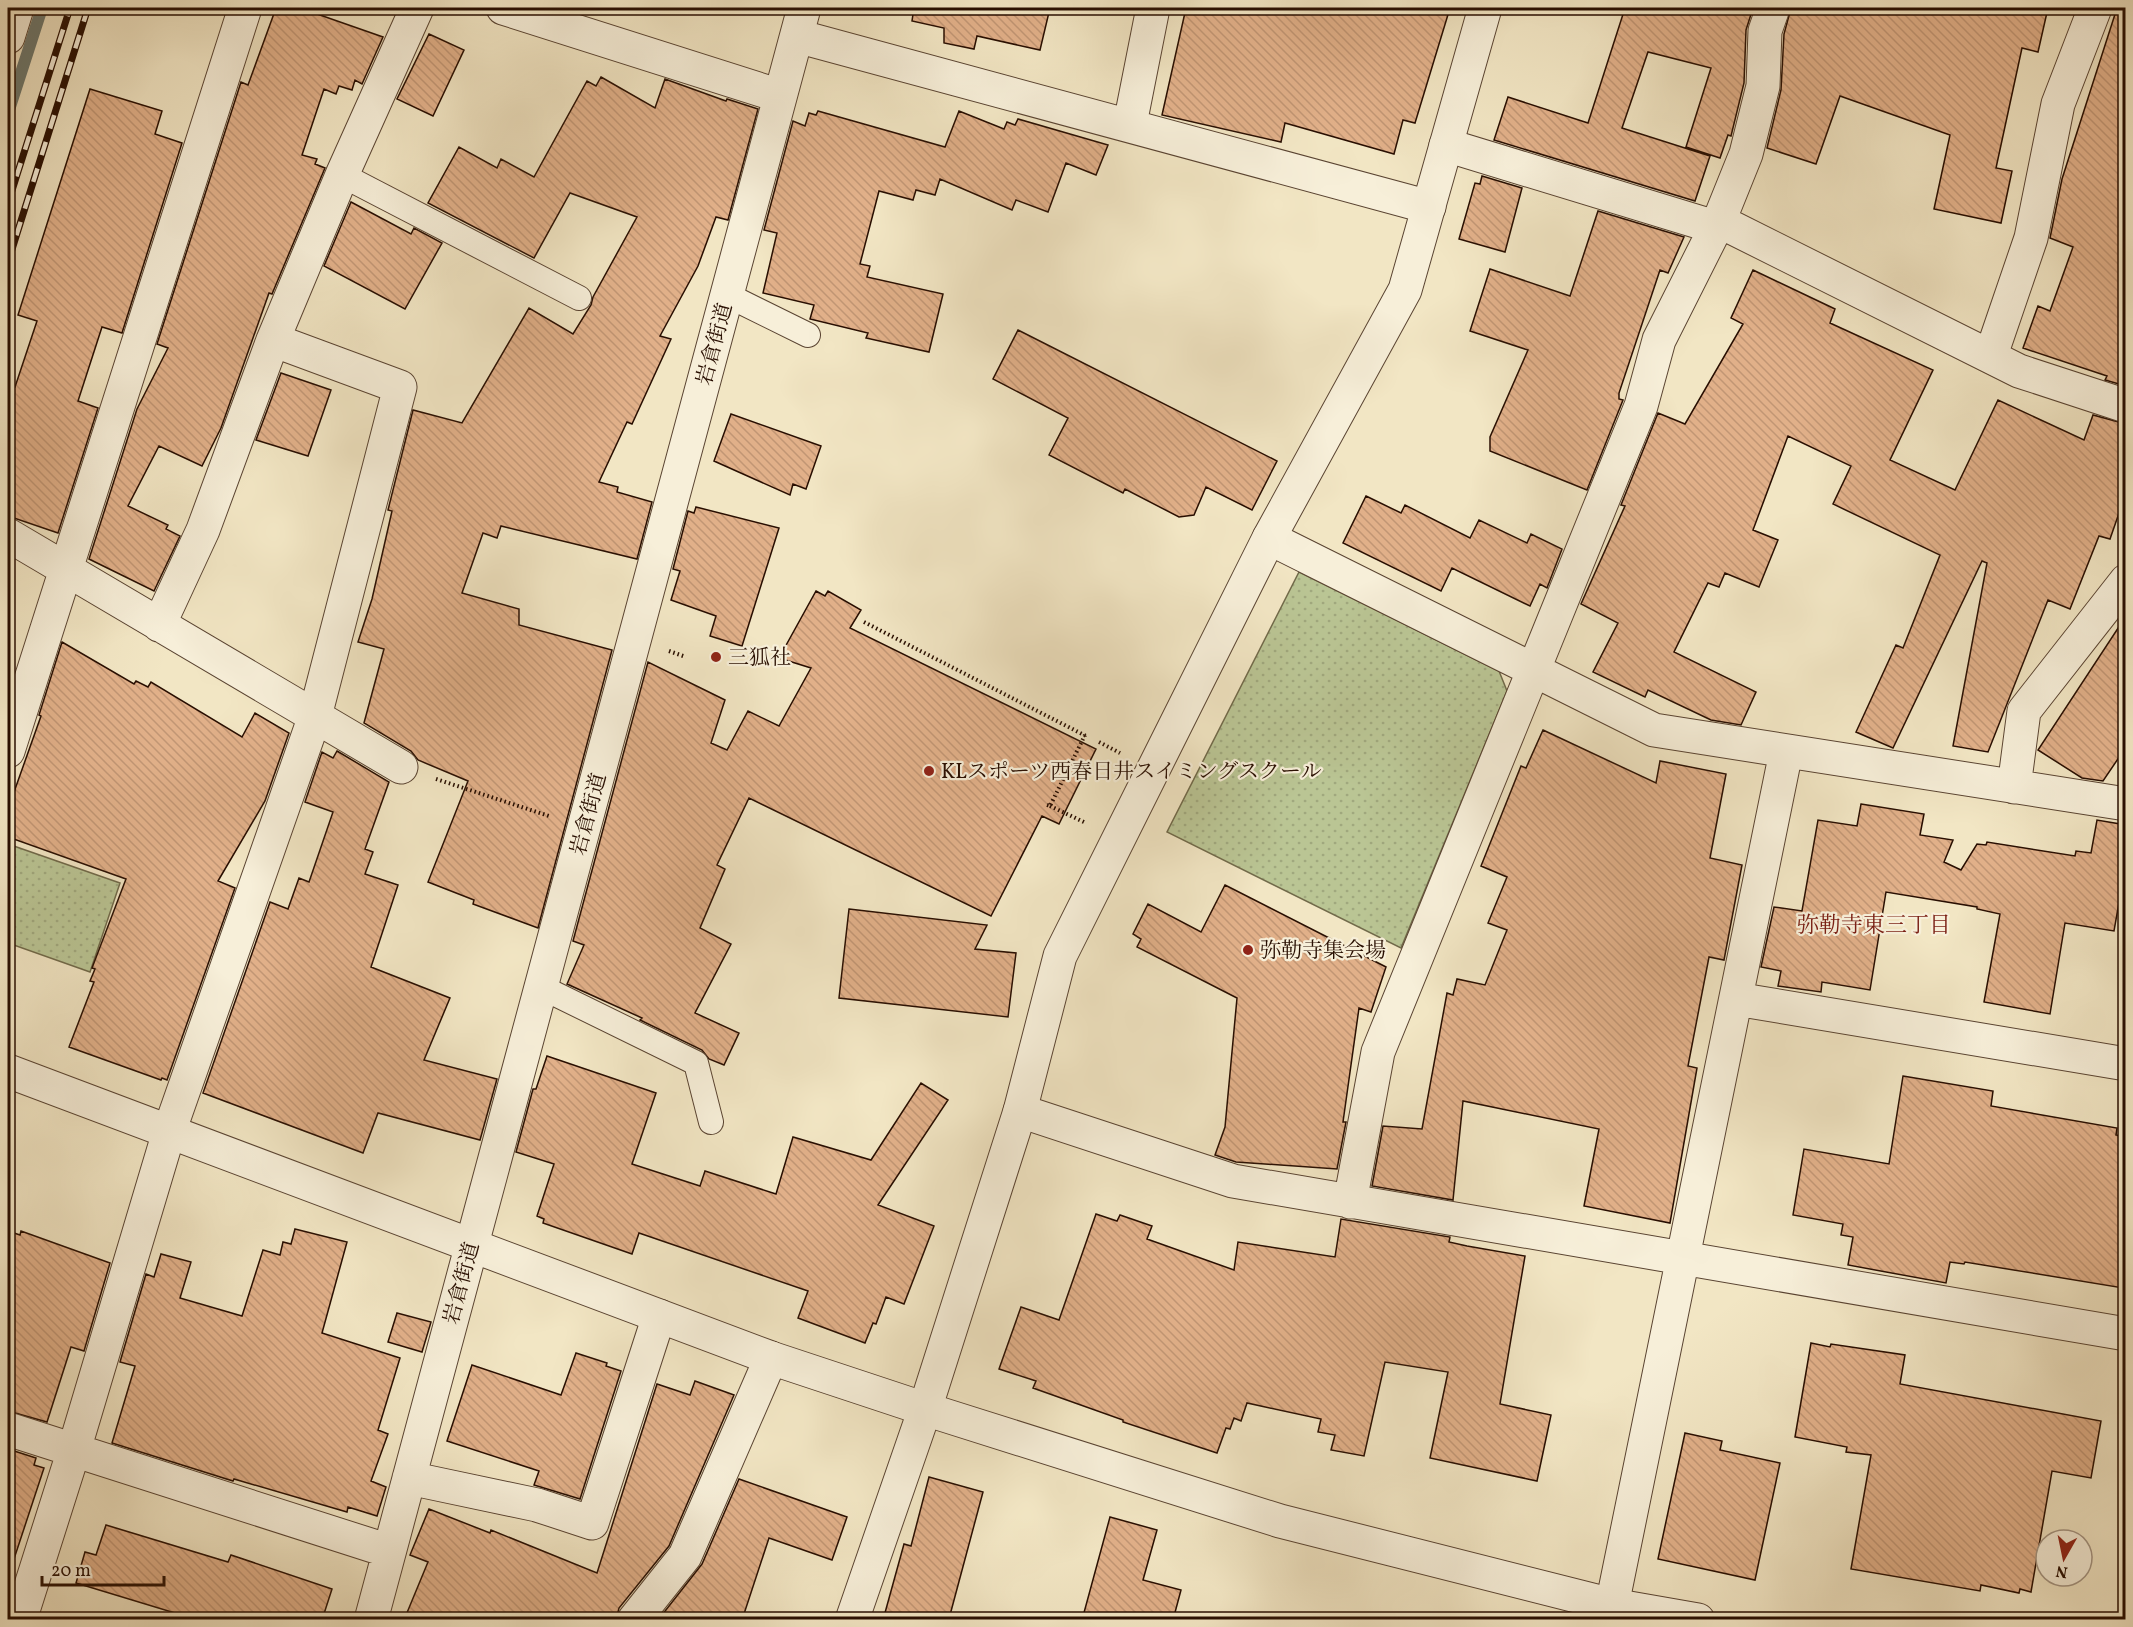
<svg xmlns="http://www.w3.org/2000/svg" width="2133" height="1627" font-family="Vollkorn,'Noto Serif JP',serif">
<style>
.park{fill:url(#park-dots);stroke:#716a4a;stroke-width:1.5}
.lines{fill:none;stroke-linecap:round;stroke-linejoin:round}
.stream{stroke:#6d786e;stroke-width:12}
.building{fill:url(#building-back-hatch);stroke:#280e01;stroke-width:1.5}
.service-casing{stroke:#5a4432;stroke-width:26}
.minor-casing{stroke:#5a4432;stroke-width:35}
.tertiary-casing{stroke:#5a4432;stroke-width:35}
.path{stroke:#280e01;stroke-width:4;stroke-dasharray:1.5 3;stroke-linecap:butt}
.service{stroke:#f7efd9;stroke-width:24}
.minor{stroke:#f7efd9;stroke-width:33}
.tertiary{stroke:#f7efd9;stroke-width:33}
.rail-casing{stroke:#280e01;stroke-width:7}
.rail{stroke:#f7efd9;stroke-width:4.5;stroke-dasharray:14;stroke-linecap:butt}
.poi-dot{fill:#8f2418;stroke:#f7efd9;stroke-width:2}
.labels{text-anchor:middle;stroke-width:4.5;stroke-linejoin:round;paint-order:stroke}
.street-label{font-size:21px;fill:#280e01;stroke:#f7efd9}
.poi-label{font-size:21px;fill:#280e01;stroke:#f7efd9;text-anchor:start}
.neighbourhood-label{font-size:22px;fill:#7a1f14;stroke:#f7efd9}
</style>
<defs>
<pattern id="park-dots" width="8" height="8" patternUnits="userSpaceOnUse" patternTransform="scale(1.5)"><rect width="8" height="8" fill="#bac594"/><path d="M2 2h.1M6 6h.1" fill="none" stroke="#a0a87e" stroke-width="1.8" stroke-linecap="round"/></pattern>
<pattern id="building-back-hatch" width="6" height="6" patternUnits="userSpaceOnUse" patternTransform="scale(1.5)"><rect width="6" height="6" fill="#e1b089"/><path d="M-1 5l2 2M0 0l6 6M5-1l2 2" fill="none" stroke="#c19674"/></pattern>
</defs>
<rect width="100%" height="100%" fill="#f2e6c4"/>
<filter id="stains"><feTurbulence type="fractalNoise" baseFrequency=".00333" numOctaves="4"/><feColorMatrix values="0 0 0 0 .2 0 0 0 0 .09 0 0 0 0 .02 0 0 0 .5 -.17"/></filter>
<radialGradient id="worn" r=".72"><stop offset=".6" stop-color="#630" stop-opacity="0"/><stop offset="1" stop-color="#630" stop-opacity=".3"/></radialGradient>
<!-- park -->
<path class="park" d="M1299,572L1499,671L1507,691L1401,948L1167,832Z
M8,844L120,883L90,972L8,943Z"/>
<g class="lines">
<!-- stream -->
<path class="stream" d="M8,113L42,8"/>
</g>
<!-- building -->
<path class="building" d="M276,8H300L383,37L362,84L355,80L352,90L339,86L336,94L324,89L302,155L317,159L315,164L325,168L272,294L269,293L221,428L202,466L159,446L128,506L168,525L166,529L180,536L154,591L89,559L137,409L168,348L157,344L241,82L248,85Z
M914,8H1050L1040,50L977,36L974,49L944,43V28L912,21Z
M1186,8H1450L1415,123L1403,120L1394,154L1285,123L1281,142L1162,115Z
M1625,8H1753L1746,30L1744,83L1731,136L1728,135L1720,158L1686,147L1711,68L1648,52L1622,128L1710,156L1695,201L1494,140L1508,97L1588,123Z
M1791,8H2048L2038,52L2022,48L1996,168L2012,171L2001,223L1934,209L1950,135L1840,96L1816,164L1767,148L1781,90L1784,34Z
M2117,8H2126V386L2105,380L2107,376L2023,348L2038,306L2050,311L2073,247L2050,238L2062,179Z
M429,34L464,50L433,116L397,99Z
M601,77L655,108L665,79L726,101L727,99L758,109L728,220L716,217L698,266L660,336L671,339L632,424L627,422L599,482L618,487L617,492L652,502L637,559L501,526L497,538L483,533L462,593L519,609V625L612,650L538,928L473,904L474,900L428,882L468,781L418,760L411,751L364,723L384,649L358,642L372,599L392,511L388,510L413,410L462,423L529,308L573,334L591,305L593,297L637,217L570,193L534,258L428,203L459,147L497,168L501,159L534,177L587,81L596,86Z
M90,89L162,111L155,134L182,143L122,333L102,327L78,401L98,408L58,533L8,516V384L15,387L37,321L18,315Z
M818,111L945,147L959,111L1004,129L1007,122L1015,125L1018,119L1108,145L1096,175L1066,163L1048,212L1016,200L1012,210L940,179L935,195L916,190L913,200L879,191L860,264L870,266L867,277L943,294L929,352L866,338L868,333L810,319L814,305L763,293L777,233L764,230L793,121L805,126L809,113L816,115Z
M1482,176L1522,188L1505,252L1459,239L1475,183L1480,184Z
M351,202L411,234L414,228L442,243L405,309L324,266Z
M1598,211L1684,237L1668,273L1660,270L1619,393V399L1623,400L1587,490L1490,451V437L1528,350L1470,331L1490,269L1570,296Z
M1753,270L1835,309L1830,323L1933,370L1890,460L1955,490L1998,400L2084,440L2093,415L2126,424V493L2110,539L2099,536L2070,609L2048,600L1988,752L1953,746L1987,563L1982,561L1893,748L1856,732L1896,645L1903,648L1940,555L1833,504L1851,466L1788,436L1753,530L1778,540L1759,587L1725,573L1719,587L1708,583L1674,652L1756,692L1741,725L1711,720L1648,690L1645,697L1593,672L1618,623L1581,604L1625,506L1621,505L1658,413L1685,424L1743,324L1731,318Z
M1018,330L1277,461L1252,510L1206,487L1194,515L1179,517L1125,489L1123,493L1049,455L1068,418L993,379Z
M281,373L331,390L308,456L256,440Z
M731,414L821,446L806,489L793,484L790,495L714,461Z
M1366,496L1401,513L1405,505L1470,538L1479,520L1527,543L1531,534L1562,549L1547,588L1540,584L1530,606L1452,568L1441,591L1343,543Z
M696,507L779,528L742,646L710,636L716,616L671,600L680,571L673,569L688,511L694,513Z
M816,591L825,596L828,591L861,610L850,628L1096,749L1059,824L1042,816L991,916L749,798L717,865L725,869L700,928L731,944L695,1013L739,1033L724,1065L709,1059L702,1050L640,1020L642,1018L567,984L584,945L573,941L648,662L725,700L711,743L727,750L748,711L779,726L811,668L779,658Z
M2126,616V747L2103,781L2082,778L2038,750Z
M62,642L134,684L136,681L148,687L151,682L242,737L255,713L289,733L265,801L218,881L235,888L167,1080L162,1078L161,1080L69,1047L94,982L90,981L95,969L92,968L126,879L8,837V809L41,716L39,715Z
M1543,730L1656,783L1660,761L1726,774L1710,858L1742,865L1724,960L1709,957L1688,1066L1697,1068L1670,1223L1584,1206L1599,1129L1463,1101L1453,1200L1372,1186L1383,1126L1422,1129L1447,993L1453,995L1457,979L1485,985L1507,930L1488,923L1507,877L1481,866L1521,766L1526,768Z
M337,751L389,782L365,849L373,852L365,874L398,885L371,967L450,998L424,1060L497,1079L480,1140L378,1113L363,1153L203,1093L270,902L288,909L299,878L309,882L333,812L305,802L322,752L333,758Z
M1861,804L1924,814L1920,835L1953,840L1944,862L1961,870L1977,844L1986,845L1987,842L2075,856L2076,851L2091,853L2097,820L2126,825V863L2114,931L2065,923L2050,1014L1984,1002L2000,914L1977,909V907L1886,892L1870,990L1822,982L1821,992L1778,986L1781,971L1761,967L1774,907L1802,911L1818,820L1857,826Z
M1225,885L1386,967L1371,1012L1359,1008L1343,1122H1346L1337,1169L1236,1162L1215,1155L1225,1127L1237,998L1137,947L1141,939L1133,934L1148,904L1201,932Z
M849,909L987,925L975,949L1016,953L1008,1017L839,998Z
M547,1056L656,1093L632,1164L700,1186L705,1171L776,1194L793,1137L871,1160L921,1083L948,1100L878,1205L934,1226L904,1304L886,1297L876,1324L873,1323L865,1343L798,1318L808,1291L639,1233L632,1254L543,1223L544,1219L537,1216L554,1164L516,1152L533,1089H536Z
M1903,1076L1993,1091L1991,1106L2117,1128L2116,1135L2126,1137V1271L2123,1288L1965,1262L1964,1264L1950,1262L1946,1283L1848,1265L1853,1237L1841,1235L1843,1224L1793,1215L1804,1149L1889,1164Z
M1096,1214L1117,1221L1120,1215L1152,1226L1147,1239L1234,1270L1238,1242L1335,1257L1341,1219L1450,1237L1449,1242L1467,1246L1525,1256L1500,1404L1551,1415L1537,1481L1430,1458L1448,1372L1385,1362L1364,1456L1331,1450L1335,1435L1318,1432L1321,1419L1247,1403L1241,1421L1234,1418L1230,1429L1226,1428L1217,1453L1123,1422V1420L1033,1388L1036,1381L999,1369L1021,1307L1059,1320Z
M295,1229L347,1242L322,1333L400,1358L378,1430L388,1434L371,1481L386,1487L377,1516L348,1507L347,1512L234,1479L233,1481L112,1443L135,1366L120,1362L146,1274L154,1277L161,1254L191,1262L180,1298L242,1316L263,1250L280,1255L283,1242L291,1244Z
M8,1231L20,1235L21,1231L110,1263L84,1351L71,1347L47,1422L8,1411Z
M397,1313L431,1322L422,1352L388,1342Z
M1811,1343L1830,1347L1831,1344L1905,1355L1900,1384L2101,1421L2091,1478L2052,1471L2031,1592L2020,1589L2019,1593L1981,1585L1980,1591L1851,1569L1871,1455L1846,1452L1847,1447L1795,1437Z
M576,1353L607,1363L606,1366L621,1371L580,1499L534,1485L539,1471L447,1441L472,1365L561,1395Z
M695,1381L734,1395L669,1546L619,1608L616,1620H404L428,1562L410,1555L429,1509L490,1533L491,1530L597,1573L657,1384L690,1395Z
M1685,1433L1722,1441L1720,1450L1780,1463L1755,1580L1658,1559Z
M8,1449L36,1458L34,1465L44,1468L14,1559L8,1558Z
M929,1477L983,1492L950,1615L946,1614L944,1620H883L904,1544L911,1546Z
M739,1479L847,1517L832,1560L769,1538L742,1620H658L702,1564Z
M1110,1517L1157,1530L1143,1580L1181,1590L1173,1620H1082Z
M106,1525L228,1562L231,1555L332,1589L322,1620H198L76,1583L85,1552L96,1555Z"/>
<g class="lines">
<defs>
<path id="service" d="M342,175L579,298
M727,295L808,335
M541,987L696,1063L711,1122"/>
<path id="minor" d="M503,8L780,96
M797,36L1429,207
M8,37L17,8
M1130,124L1153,8
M1446,145L1715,227
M1719,221L2019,371L2126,406
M1991,355L2031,238L2058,104L2095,8
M8,535L401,767
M1269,538L1654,730L2126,804
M159,625L203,530L273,340L342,175L417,8
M8,751L245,8
M2014,787L2024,711L2126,581
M1736,999L2126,1064
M1020,1111L1233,1181L2126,1334
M1350,1202L1378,1052L1641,406L1659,340L1719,221L1746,154L1763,86L1765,31L1773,8
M8,1429L389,1551
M409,1478L537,1505L592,1523L659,1316
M20,1620L74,1450L169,1132L315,716L400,387L273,340
M371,1620L804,8
M634,1620L685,1556L771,1358
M852,1620L925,1409
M1609,1620L1786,752"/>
<path id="tertiary" d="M8,1071L771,1358L925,1409L1280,1521L1612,1605L1698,1620
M925,1409L1020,1111L1060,956L1269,538L1405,290L1485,8"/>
</defs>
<!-- service casing -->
<use href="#service" class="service-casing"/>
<!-- minor casing -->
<use href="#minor" class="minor-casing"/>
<!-- tertiary casing -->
<use href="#tertiary" class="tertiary-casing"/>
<!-- path -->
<path class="path" d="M864,622L1088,737
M669,651L686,657
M1099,742L1120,753
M436,779L549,816
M1047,805L1050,806L1085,735
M1050,806L1086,823"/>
<!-- service -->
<use href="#service" class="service"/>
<!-- minor -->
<use href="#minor" class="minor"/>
<!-- tertiary -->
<use href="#tertiary" class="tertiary"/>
<defs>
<path id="rail" d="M8,203L70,8
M8,262L88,8"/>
</defs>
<!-- rail casing -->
<use href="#rail" class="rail-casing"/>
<!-- rail -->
<use href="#rail" class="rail"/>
</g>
<!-- markers -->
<g class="poi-dot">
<circle cx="716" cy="657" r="6"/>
<circle cx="929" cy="771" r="6"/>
<circle cx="1248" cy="950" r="6"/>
</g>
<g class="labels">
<!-- street labels -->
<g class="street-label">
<text transform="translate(714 344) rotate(-75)" y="7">岩倉街道</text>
<text transform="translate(588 814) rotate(-75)" y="7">岩倉街道</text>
<text transform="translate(461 1283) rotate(-75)" y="7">岩倉街道</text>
</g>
<!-- poi labels -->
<g class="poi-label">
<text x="728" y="664">三狐社</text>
<text x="941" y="778">KLスポーツ西春日井スイミングスクール</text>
<text x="1260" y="957">弥勒寺集会場</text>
</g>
<!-- neighbourhood labels -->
<g class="neighbourhood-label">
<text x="1874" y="932">弥勒寺東三丁目</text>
</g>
</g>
<!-- margin -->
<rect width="2133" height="1627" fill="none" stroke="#f2e6c4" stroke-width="30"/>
<rect x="9" y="9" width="2115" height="1609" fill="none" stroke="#280e01" stroke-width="3"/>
<rect x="15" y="15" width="2103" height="1597" fill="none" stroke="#280e01" stroke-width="1.5"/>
<!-- north arrow -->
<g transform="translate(2064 1558) rotate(189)"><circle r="28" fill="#f7efd9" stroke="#a49583" stroke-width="1.5"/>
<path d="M0-4.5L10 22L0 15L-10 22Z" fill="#8f2418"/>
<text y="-9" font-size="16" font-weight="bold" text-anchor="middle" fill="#280e01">N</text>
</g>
<!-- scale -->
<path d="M42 1576v9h122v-9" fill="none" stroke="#280e01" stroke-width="3"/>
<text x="51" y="1576" font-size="18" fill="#280e01" stroke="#f7efd9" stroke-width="4.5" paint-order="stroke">20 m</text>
<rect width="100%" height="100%" filter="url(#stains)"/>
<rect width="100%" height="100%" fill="url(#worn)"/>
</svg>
